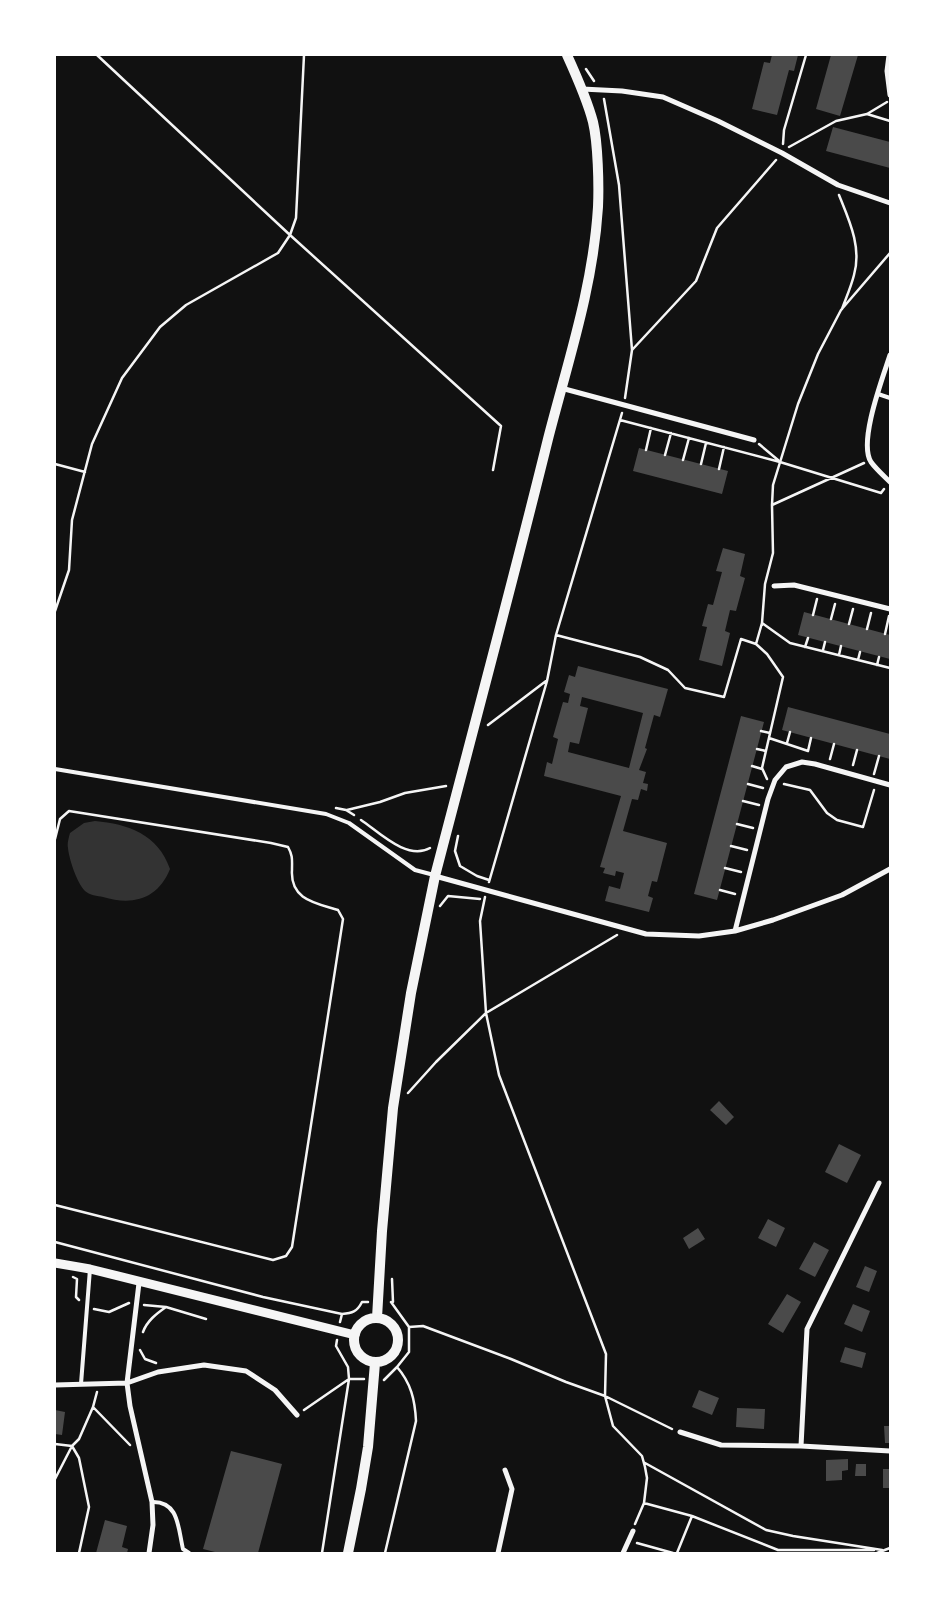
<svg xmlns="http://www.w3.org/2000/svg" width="945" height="1608" font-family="Rubik,sans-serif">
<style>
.water{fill:#333}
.building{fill:#4a4a4a;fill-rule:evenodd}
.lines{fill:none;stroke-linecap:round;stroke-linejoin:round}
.path{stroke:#f5f5f5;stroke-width:2.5}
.service{stroke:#f5f5f5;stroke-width:4}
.minor{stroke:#f5f5f5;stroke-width:5}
.tertiary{stroke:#f5f5f5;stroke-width:9}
.secondary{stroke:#f5f5f5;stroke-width:10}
</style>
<rect width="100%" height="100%" fill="#111"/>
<!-- water -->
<path class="water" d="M95,821C128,824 158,834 170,869C158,899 133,906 103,897C98,896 89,895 85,891C77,883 69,859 68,848C67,843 69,837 70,833L84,823Z"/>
<!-- building -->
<path class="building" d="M772,55H798L794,71L789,70L777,115L752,109L764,62L770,63Z
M831,55H858L840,116L816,109Z
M833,127L890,142V168L826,151Z
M639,448L728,471L722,494L633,471Z
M723,548L745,554L740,576L745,578L736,611L730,610L725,631L730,633L722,666L699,660L707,627L702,626L708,604L713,605L722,572L716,571Z
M804,612L890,635V659L798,635Z
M578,666L668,689L660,717L654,715L645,748L647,749L639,770L646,772L643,783L648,784L647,791L641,789L638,800L632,799L623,831L667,843L657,882L652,881L648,896L653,898L649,912L605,901L609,886L620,889L624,873L616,871L615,876L603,873L605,868L600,867L621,796L544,776L547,762L552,764L558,739L553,737L563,702L568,703L570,694L564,692L569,675L575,677ZM582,697L643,713L629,768L568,752L570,742L579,744L588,708L580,706Z
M788,707L890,734V759L782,730Z
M741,716L764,722L717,900L694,894Z
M719,1101L734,1117L726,1125L710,1110Z
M839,1144L861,1155L847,1183L825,1172Z
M768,1219L785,1228L776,1247L758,1238Z
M698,1228L705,1239L689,1249L683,1238Z
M814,1242L829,1250L815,1277L799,1269Z
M865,1266L877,1271L869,1292L856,1287Z
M787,1294L801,1302L783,1333L768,1324Z
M853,1304L870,1311L862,1332L844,1324Z
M845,1347L866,1353L862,1368L840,1362Z
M699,1390L719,1398L712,1415L692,1407Z
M737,1408L765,1409L764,1429L736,1427Z
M55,1410L65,1412L62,1435L55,1434Z
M884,1426H890V1443H885Z
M231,1451L282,1464L258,1553H219L203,1549Z
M848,1459V1470L842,1471V1480L826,1481V1460Z
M856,1464H866V1476H855Z
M883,1469H890V1488H883Z
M105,1520L127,1526L122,1547L128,1549L127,1553H96Z"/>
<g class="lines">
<!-- path -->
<path class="path" d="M97,55L290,235L501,426L493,470
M586,69L594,81
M604,99L619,185L632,350L625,398
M867,114L890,121
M783,144L784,130L806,55
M789,147L836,121L867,114L887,102
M839,195C849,220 862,247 854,275C851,287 846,298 842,309
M632,350L696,281L717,228L776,160
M620,420L780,462L881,493L884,489
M759,444L778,460
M646,450L651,428
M665,455L671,433
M683,460L689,438
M55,464L85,472
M701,464L706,443
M719,469L724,447
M772,505L864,463
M55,611L69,570L72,520L92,444L122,378L160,327L186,305L278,253L290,235L296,218L304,55
M813,615L817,599
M831,619L835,604
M762,623L790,643L890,668
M849,624L853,609
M867,629L871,613
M885,634L889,616
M556,635L640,657L668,670L685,688L724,697L741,639L756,644L762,623L765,584L773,553L772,505L773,485L798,404L818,354L841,310L890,253
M756,644L767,654L783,677L762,768L767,779
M805,647L808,638
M823,650L825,642
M839,655L841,646
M858,660L860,652
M877,665L879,657
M488,725L546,681
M761,731L770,733
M769,738L808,751
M787,743L790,732
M757,749L766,751
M808,751L811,738
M830,759L834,744
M853,765L857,750
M752,766L762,769
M874,774L879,756
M748,784L763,788
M784,784L810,790L827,813L837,820L863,827L874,790
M743,801L759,805
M336,808L346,810L354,815
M347,810L380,802L405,793L446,786
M361,820C379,832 407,861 430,848
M737,824L753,828
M458,836L455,851L460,866L477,876L489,880
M55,839L60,819L69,811L271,843L288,847C293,856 292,860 292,870C290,900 316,903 338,910L343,919L292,1247L286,1256L273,1260L55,1205
M731,846L747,850
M725,868L741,872
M489,882L547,681L556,635L622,413
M720,890L735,894
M485,897L480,921L486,1013L499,1075L606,1354L605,1396L613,1426L642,1456L645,1467L647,1478L644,1503L635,1524
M440,906L448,896L480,899
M408,1093L436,1062L486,1013L617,935
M55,1242L263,1297L342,1314L340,1322
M73,1277L77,1279L76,1297L79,1300
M392,1279L393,1302
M391,1302L409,1327L423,1326L511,1359L566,1382L605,1396L672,1429
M144,1305L166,1307
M94,1309L109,1312L129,1303
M342,1314C352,1313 357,1312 362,1302H368
M143,1332C147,1321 156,1314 166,1307L206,1319
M140,1350L145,1359L156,1363
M384,1380L397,1367
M93,1407L130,1445
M304,1410L349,1379H364
M55,1444L72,1446L79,1458L89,1507L79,1553
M645,1463L766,1530L793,1536L882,1550
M55,1479L72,1446L79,1439L93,1407L97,1392
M644,1503L692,1516L778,1550H874
M637,1543L673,1553
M322,1553L349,1379L348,1367L336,1346L337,1340
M385,1553L416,1421C415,1400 411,1383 397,1367L409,1352V1327
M677,1553L692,1516
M877,1553L890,1548"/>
<!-- service -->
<path class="service" d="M878,394L890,398
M55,769L326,814L349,823L415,870L434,875
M81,1384L90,1269
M152,1502C179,1501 178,1528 183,1549L189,1553"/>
<!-- minor -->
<path class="minor" d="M889,55L887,71L890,95
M582,89L622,91L663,97L718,121L782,153L838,185L890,203
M890,355C883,377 858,442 871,462C876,469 884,476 890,482
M561,388L754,440
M774,586L794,585L890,609
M435,876L646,934L699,936L735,931L773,920L842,895L890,869
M735,931L768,799L775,780L786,767L802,762L815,764L890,785
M139,1283L127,1383L130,1406L152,1502L153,1525L149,1553
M55,1385L127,1383L158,1372L204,1365L246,1371L275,1390L297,1415
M680,1432L721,1445L801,1446L890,1451
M801,1446L807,1329L879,1183
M498,1553L512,1489L505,1470
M623,1553L633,1531"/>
<!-- tertiary -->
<path class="tertiary" d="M55,1263L90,1269L355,1335"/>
<!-- secondary -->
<path class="secondary" d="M354 1340a22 22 0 1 1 44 0a22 22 0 1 1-44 0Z
M377,1318L382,1231L393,1108L411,993L435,876C473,730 512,585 548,439C568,361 593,288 598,207C599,185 598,143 593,122C587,99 577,77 567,55
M348,1553L361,1489L368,1447L375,1363"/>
</g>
<!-- border -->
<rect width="945" height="1608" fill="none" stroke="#ffffff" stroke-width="112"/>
</svg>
